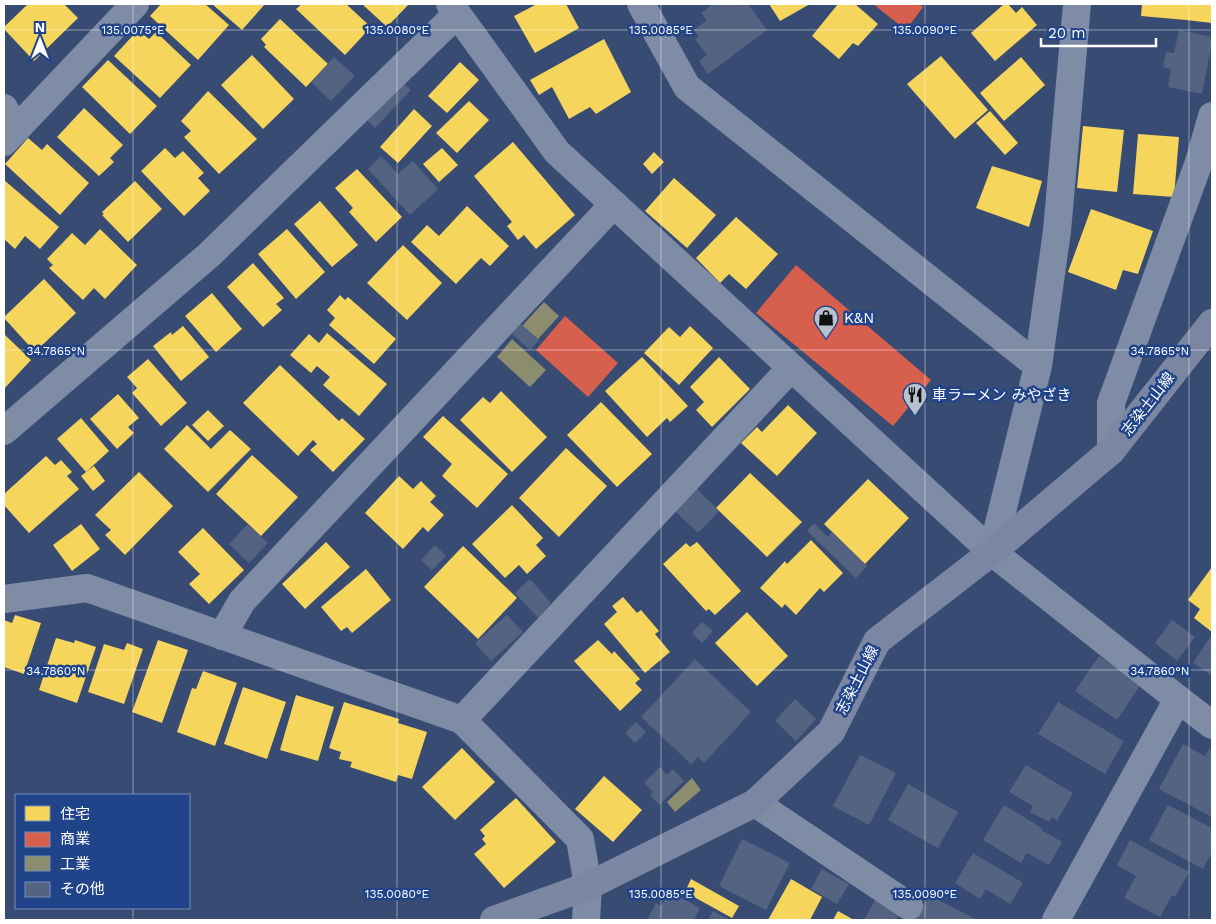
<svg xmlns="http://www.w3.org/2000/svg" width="1216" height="924" font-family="'Work Sans','Noto Sans JP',sans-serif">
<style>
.homes{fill:#f6d55c}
.shops{fill:#d6604d}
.industry{fill:#8c8c6e}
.building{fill:#546382}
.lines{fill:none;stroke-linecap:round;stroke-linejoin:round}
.minor{stroke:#7f8ca6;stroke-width:28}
.tertiary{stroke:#7f8ca6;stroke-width:28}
.secondary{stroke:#7b87a2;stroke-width:28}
.ticks{fill:none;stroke:#fff;stroke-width:1;stroke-opacity:0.45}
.labels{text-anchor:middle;stroke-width:5;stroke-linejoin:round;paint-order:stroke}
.poi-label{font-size:15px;fill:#fff;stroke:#20438a;text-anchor:start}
.street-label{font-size:15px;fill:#fff;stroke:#20438a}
.ticks-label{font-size:12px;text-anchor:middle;fill:#fff;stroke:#20438a;stroke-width:5;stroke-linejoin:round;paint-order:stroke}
</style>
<rect width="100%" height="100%" fill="#384b72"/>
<!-- homes -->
<path class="homes" d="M28,4H64L78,18L34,61L4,29V27Z
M161,4H205L229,25L198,60L150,16Z
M212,4H265L242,30Z
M302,4H346L371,27L345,55L296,9Z
M362,4H409L387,27Z
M537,4H566L579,28L535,53L514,16Z
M769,4H810L780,21Z
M838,4H855L878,24L858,46L853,43L839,59L812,36Z
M1004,4H1008L1016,13L1022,7L1037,25L995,61L971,33Z
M1142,4H1212V23L1186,20L1141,16Z
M280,19L328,64L306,87L264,47L266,45L261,39Z
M138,30L149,39L156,32L191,65L160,98L114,56Z
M604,39L631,92L596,114L590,107L569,119L552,87L539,95L530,80Z
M252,55L294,99L263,129L221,85Z
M941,56L988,110L955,139L907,84Z
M1021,57L1045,85L1004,121L980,93Z
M108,60L157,106L130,134L82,87Z
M460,62L479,80L447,113L428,96Z
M208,91L257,139L219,174L184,137L191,131L181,121Z
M469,101L489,120L457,153L436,133Z
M84,108L123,145L110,158L114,162L99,176L57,137Z
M414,109L432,126L398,163L380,147Z
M990,111L1018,143L1005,155L976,123Z
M1083,126L1124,130L1117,192L1077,188Z
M1138,134L1179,137L1174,197L1133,194Z
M28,138L42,150L47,144L89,183L60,215L5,164Z
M513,142L575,215L536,249L524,235L518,240L507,226L512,222L474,176Z
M165,148L175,158L183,151L204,173L198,178L210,191L184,216L141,171Z
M442,148L458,165L439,182L423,164Z
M654,152L664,162L652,174L643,164Z
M992,166L1042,181L1029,227L976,208Z
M357,169L402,217L376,242L349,212L353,208L335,188Z
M674,178L716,215L687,248L645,211Z
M4,180L59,227L40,249L25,236L15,249L4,239Z
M135,181L162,209L128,242L102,215L104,214L102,212Z
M320,201L358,245L332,267L294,224Z
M467,206L509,246L490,266L481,258L456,284L411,242L427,225L439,236Z
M1091,209L1153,231L1138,274L1123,270L1116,290L1068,272Z
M736,217L778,254L746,289L729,274L720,283L696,258Z
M100,229L137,265L105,299L94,288L83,300L49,268L53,265L47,259L72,233L85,245Z
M287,229L325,272L296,299L258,254Z
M403,245L442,283L407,320L367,283Z
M253,263L284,298L276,304L282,310L263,327L227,287Z
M44,279L76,313L35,352L4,318V317Z
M212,293L242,329L216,352L185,316Z
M340,295L345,300L348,297L396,339L374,364L329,325L335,318L327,310Z
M183,326L209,357L181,381L153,346L171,332L172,335Z
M690,326L713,348L679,385L644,353L669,327L680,337Z
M327,333L387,384L359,416L323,385L330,377L317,366L311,373L290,355L309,334L319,343Z
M4,334L31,360L4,389Z
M642,357L688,406L670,422L667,418L647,437L605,391Z
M719,357L750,389L712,427L696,410L704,402L690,387Z
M148,359L187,403L161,426L132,393L137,388L127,377Z
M280,365L339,421L342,418L365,439L333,472L310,450L317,444L313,440L298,456L243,403Z
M501,391L547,437L512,472L460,420L483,397L490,403Z
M118,394L139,418L128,427L134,433L117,449L90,419Z
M601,402L652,454L617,487L567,435Z
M788,405L817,433L777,476L741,443L757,427L762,432Z
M208,410L224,426L208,441L192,425Z
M443,416L508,474L477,508L442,476L452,464L423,437Z
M81,418L109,451L86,472L57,439Z
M187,425L211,449L230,430L251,449L208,492L164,449Z
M566,448L607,486L559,537L519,498Z
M252,455L298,497L261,536L216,494Z
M46,456L55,465L61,460L72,472L67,476L79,489L29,533L4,505V494Z
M94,466L105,481L93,491L81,476Z
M139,472L173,506L125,555L105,535L111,530L95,515Z
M750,473L802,522L767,557L716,508Z
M399,476L413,489L421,481L436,496L430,502L444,515L428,532L423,527L403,549L365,513Z
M868,479L909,518L865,564L824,524Z
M512,505L543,538L536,545L546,556L527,574L519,565L505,578L472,544Z
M81,524L100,549L72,571L53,545Z
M203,528L244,570L209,604L189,584L200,574L178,552Z
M811,540L843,573L824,592L820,588L796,615L785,604L782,608L760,588L785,561L787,564Z
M326,542L350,567L305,609L282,584Z
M697,542L741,591L715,615L709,609L706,611L663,564L686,543L690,547Z
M463,546L517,598L478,639L424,587Z
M1212,567V632L1194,618L1200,609L1188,600Z
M366,569L391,600L352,633L347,627L341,631L321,607Z
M623,597L637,613L641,610L659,631L655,634L670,652L645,673L604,624L617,612L612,606Z
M747,612L788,656L757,686L715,643Z
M15,615L41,623L24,674L4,667V620L12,623Z
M56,638L74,643L75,640L96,647L77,703L39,690Z
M158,640L188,650L162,723L132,712Z
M598,640L612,654L614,651L640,679L635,683L642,690L620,711L574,661Z
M127,643L143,649L124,704L88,692L104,644L124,650Z
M203,671L237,683L215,746L177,732L192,688L196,689Z
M243,687L286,702L267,759L224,744Z
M296,695L334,707L318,761L280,750Z
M344,702L399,719L398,723L427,732L412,779L398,775L396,782L350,767L352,762L339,759L341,752L329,748Z
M462,748L495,782L455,820L422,787Z
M604,776L642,810L613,842L575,809Z
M516,798L556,842L504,888L474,854L486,844L482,839L485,836L480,830Z
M691,879L739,906L732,918L685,892Z
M791,879L822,897L810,920H768Z
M838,911L854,920H833Z"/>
<!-- shops -->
<path class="shops" d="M873,4H919L923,7L906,30Z
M796,265L931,380L893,426L756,313Z
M565,316L618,363L588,397L536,350Z"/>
<!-- industry -->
<path class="industry" d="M544,302L559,316L538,339L522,326Z
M512,339L546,370L530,387L497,357Z
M692,778L701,790L675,812L667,802Z"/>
<!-- building -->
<path class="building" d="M713,4H748L767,30L708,74L699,61L707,55L695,39L699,37L694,30L707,20L701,13Z
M1179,30L1212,37V43L1202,94L1168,87L1171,69L1163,67L1166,52L1174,53Z
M334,57L355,76L331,101L311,82Z
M402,82L411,90L375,128L366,119Z
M381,156L398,174L413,161L438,189L410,215L368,169Z
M521,324L539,340L530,350L512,334Z
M696,488L719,511L698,533L674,510Z
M814,523L828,537L832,532L867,566L856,578L807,531Z
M248,524L268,543L249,563L229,544Z
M435,545L446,556L432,570L421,560Z
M530,579L551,603L538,618L515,593Z
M507,615L523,632L491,661L475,643Z
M1172,620L1195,637L1177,661L1155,643Z
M702,622L713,631L702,643L692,633Z
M1212,634V676L1193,663Z
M1099,656L1141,684L1117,720L1075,691Z
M695,659L751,712L704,763L698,757L691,764L641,717Z
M795,699L816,719L796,741L775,721Z
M1058,702L1124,741L1105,774L1038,734Z
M636,722L646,732L635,743L625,733Z
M1183,744L1205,756L1210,748L1212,749V817L1159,789Z
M860,755L896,773L869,825L833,806Z
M1026,765L1073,793L1057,821L1052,817L1049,822L1030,812L1033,806L1009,792Z
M660,767L667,775L673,769L684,781L659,805L650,795L653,792L644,783Z
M908,784L958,812L938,848L888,820Z
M1004,805L1042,828L1041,830L1062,842L1049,865L1027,853L1021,863L983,840Z
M1168,805L1212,828V852L1203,869L1149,840Z
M742,839L790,863L766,910L719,886Z
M1130,840L1189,872L1175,897L1172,895L1160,917L1124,898L1136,876L1117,865Z
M973,853L1023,883L1010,904L986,889L980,899L955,883Z
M822,869L849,884L837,904L811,889Z
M669,891L700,908L694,920H647L656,903L661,906Z
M929,895L977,920H915Z
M877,896L902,910L896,920H864Z
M713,911L730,920H708Z"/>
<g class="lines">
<!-- minor -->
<path class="minor" d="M450,4L557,152L992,552L1038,366L1057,231L1077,4
M641,4L687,87L1038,366
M4,108L16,130
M4,142L135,4
M4,431L209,255L457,14
M1111,451V403L1199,162L1212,116
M4,599L87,588L462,720L580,839L588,886L586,920
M222,636L242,601L614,204
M462,720L791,368
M755,803L909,906
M1056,920L1178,699"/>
<!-- tertiary -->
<path class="tertiary" d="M992,552L1178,699L1212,725"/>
<!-- secondary -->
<path class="secondary" d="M494,920L588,886L755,803L831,732L877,641L992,552L1111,451L1212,323"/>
</g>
<!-- ticks -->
<path class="ticks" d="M133,4V795M397,4V920M661,4V920M925,4V920M1189,4V920M4,30H1212M4,350H1212M4,670H1212M133,908V920"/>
<!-- icons -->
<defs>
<symbol id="shop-pin" viewBox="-11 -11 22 30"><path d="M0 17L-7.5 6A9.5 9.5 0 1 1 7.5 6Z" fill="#b9c0ce" stroke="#20438a"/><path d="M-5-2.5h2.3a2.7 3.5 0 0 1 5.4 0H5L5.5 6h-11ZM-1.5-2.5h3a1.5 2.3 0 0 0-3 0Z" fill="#111"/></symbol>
<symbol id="restaurant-pin" viewBox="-11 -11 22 30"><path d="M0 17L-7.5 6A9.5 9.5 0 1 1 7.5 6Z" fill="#b9c0ce" stroke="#20438a"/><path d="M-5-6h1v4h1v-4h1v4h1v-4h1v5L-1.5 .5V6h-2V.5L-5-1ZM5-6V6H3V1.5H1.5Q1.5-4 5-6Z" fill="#111"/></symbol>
</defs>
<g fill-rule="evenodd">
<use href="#shop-pin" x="812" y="304" width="28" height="38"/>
<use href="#restaurant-pin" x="901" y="381" width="28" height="38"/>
</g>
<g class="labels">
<!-- poi labels -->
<g class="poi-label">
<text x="844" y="323">K&amp;N</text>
<text x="932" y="400">車ラーメン みやざき</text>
</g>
<!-- street labels -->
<g class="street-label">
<text transform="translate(1148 404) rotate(-52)" y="5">志染土山線</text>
<text transform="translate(857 680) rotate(-63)" y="5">志染土山線</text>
</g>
</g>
<g class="ticks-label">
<text x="133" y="34">135.0075°E</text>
<text x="397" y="34">135.0080°E</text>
<text x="661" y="34">135.0085°E</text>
<text x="925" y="34">135.0090°E</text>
<text x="56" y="355">34.7865°N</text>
<text x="1160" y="355">34.7865°N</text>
<text x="56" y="675">34.7860°N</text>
<text x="1160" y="675">34.7860°N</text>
<text x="397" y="898">135.0080°E</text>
<text x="661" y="898">135.0085°E</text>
<text x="925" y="898">135.0090°E</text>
</g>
<!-- border -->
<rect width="1216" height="924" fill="none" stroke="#ffffff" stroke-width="10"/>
<!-- legend -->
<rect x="15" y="794" width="175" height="115" fill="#20438a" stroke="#798eb9"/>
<rect x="25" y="806" width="25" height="15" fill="#f6d55c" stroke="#798eb9"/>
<text x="60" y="819" font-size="15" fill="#ffffff">住宅</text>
<rect x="25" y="832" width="25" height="15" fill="#d6604d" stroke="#798eb9"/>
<text x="60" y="844" font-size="15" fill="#ffffff">商業</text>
<rect x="25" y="856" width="25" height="15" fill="#8c8c6e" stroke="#798eb9"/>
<text x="60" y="869" font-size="15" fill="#ffffff">工業</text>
<rect x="25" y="882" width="25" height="15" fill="#546382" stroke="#798eb9"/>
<text x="60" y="894" font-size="15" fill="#ffffff">その他</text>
<!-- north arrow -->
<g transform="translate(40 40)" stroke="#20438a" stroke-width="4" paint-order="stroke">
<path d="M0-4L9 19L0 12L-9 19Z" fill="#ffffff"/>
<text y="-8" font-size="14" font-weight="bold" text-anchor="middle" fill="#ffffff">N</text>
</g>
<!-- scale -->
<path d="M1041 38v8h115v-8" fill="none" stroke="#ffffff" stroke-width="2.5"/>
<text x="1048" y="38" font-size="15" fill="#ffffff" stroke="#20438a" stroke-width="4" paint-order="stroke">20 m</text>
</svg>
